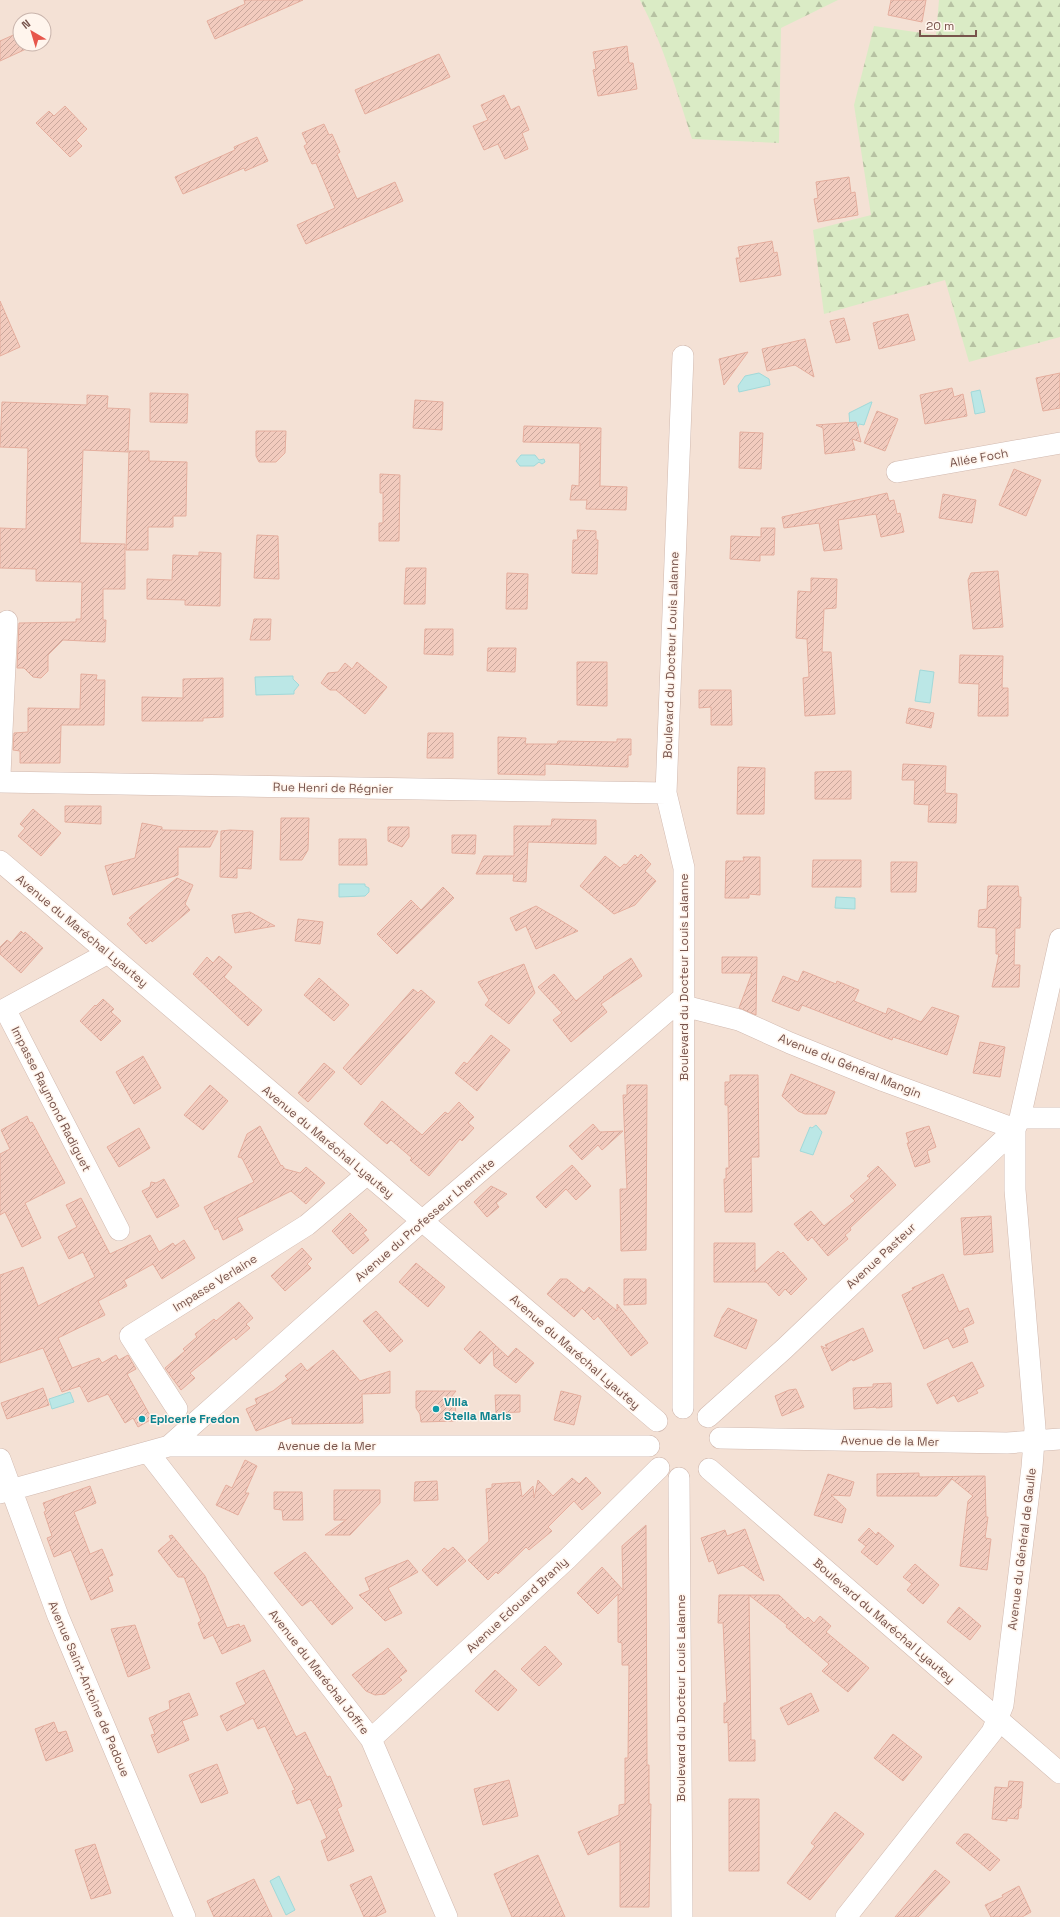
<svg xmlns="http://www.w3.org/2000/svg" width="1060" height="1917" font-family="'Space Grotesk',sans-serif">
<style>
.residential{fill:#f4e1d5;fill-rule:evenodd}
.forest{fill:url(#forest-firs)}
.water{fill:#bbe7e6;stroke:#a1d9d9}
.building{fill:url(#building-hatch);stroke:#e5ae9e}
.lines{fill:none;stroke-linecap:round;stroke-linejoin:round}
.minor-casing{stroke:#d1b9af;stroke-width:22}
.minor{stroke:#fff;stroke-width:21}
.culture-dot{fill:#0f9aa8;stroke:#fff5ed;stroke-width:1.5}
.labels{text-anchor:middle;stroke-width:3;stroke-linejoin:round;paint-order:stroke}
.street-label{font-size:12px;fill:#77534b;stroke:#fff5ed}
.culture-label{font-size:12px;font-weight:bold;fill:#0d838f;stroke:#fff5ed;text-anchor:start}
</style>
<defs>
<pattern id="forest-firs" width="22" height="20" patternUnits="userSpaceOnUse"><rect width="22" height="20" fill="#daebc5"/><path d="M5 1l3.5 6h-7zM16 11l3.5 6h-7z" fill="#b6c1a2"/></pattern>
<pattern id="building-hatch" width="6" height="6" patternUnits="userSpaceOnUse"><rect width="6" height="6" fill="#f2cbbe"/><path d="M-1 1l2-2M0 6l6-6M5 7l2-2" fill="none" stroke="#c9a79c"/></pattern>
</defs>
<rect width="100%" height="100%" fill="#fdf1e7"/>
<!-- residential -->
<path class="residential" d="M0,0H1060V1917H0ZM20,20H44V44H20Z"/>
<!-- forest -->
<path class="forest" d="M640,0H838L781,28L779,143L692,139C677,92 663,44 640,0Z
M939,0H1060V337L969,362L945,280L824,314L813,230L871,215L854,105L874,26L936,35Z"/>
<!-- water -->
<path class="water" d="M759,373L769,379L770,385L739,392L738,386L745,376Z
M980,390L985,412L975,414L971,392Z
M871,402H872L864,425L859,424L857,429L850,426L849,413Z
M521,455H535L539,460L544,459L545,462L542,464L539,462L534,466H520L516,461Z
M920,670L934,672L930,703L915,701Z
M293,676V679L299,685L294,691V694L256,695L255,677Z
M339,884H365V886L369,888V892L365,896L339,897Z
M836,897L855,898V909L835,908Z
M816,1125L822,1132L813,1155L800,1151L810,1127L812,1128Z
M70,1392L74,1402L52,1409L49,1399Z
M279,1876L295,1910L286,1915L270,1881Z"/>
<!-- building -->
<path class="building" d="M244,0H303L215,39L207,21L245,4Z
M891,0H926L922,22L888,15Z
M20,32V44H37L0,61V41Z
M627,46L629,63H633L637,89L598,96L593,70L596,69L593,52Z
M439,54L450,77L365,114L355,90Z
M504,95L511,110L519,106L529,130L522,133L528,149L505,159L498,144L484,150L473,126L488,120L481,105Z
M65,106L87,129L76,140L82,146L70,157L36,123L49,111L54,116Z
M324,124L329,135L332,134L340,152L337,154L357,199L395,182L403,201L306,244L297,225L335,208L316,163L312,164L304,146L307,144L302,133Z
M257,137L268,161L245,171L244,168L183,194L175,177L235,150L234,147Z
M849,177L851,193L855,192L858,215L818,222L814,199L818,198L816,182Z
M772,241L774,253L777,252L781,275L740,282L736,258H740L738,247Z
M0,301L20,347L0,356Z
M908,314L915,340L879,349L873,323Z
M844,318L850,340L836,343L830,321Z
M805,339L814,377L795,365L767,371L762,349Z
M748,352L724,385L719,359Z
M1060,373V408L1043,411L1036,378Z
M952,388L954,397L963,394L967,416L925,424L920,395Z
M150,393L188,394L187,423L150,422Z
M87,395L108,396L107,408L130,409L128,452L83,450L80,543L125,544V589H103V620H106L105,642L63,640L48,655V671L41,678L33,677L24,668H17L19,623L76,622V619H81L82,582L36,581V569L0,568V528L26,529L28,448L0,447L2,402L87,405Z
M415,400L443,402L442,430L413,428Z
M877,411L898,419L885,451L864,443Z
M856,422L861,442L852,439L855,450L825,454L823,428L816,425Z
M524,426L601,428L600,486L627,487L626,510L586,509L587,500H570L572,485L579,486L580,443L523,442Z
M256,431H286L285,453L276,462H259L256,456Z
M740,432L763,433L761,469L739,468Z
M129,451H149V461L187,462L186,516H173V527H148V550H126Z
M1014,469L1041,480L1026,516L999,505Z
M380,474L400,475L399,541H379V523H383V493H380Z
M887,493L889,501L894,500L897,514L900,513L904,532L881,537L876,514L838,520L842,549L824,551L819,523L784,528L782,517Z
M943,494L976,500L972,523L939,518Z
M761,528H775L774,555H760V561L730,559L731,536L761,537Z
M577,530L596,531V540H598L597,574L572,573L573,540H578Z
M257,535L278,536L279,579L254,578Z
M199,552L221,553L220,606L185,605V600L147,599V579L172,580L173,555L199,556Z
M406,568H426L425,604H404Z
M998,571L1003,627L973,629L968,580L971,573Z
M507,573L528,574L527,609H506Z
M811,578L837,579L836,608L824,609L822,652H831L835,714L805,716L803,678L809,677L807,639L796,638L798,591L811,592Z
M254,619H271L270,640H250Z
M425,629H453V655L424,654Z
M488,648H516L515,672L487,671Z
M960,655L1003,656L1002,688H1008V716H978L979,684L959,683Z
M357,662L387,687L365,714L336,690H330L321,683L328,673L338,672L345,663L352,669Z
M577,662H607V706L577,705Z
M81,674L97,675L96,680H105L104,725H61L60,763H20V751L13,750L14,733L28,732V708L80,709Z
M223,678V717L203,718V721H142V697L183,698V679Z
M699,690H731L732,725H711V707L699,708Z
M909,708L934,713L931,728L906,723Z
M428,733H453V758H427Z
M498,737L526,738L525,744H557L558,741L617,742V739H631V755H628V767L545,764V775L498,774Z
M903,764L946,766L945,793L957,794L956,823L928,822L929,805L914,804L915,780H902Z
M738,767L765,768L764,814H737Z
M851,771V799H815V772Z
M65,806H101V824L65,822Z
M33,809L61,833L41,856L18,836L25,828L20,824Z
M281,818H309L308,850L302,860H280Z
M552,819L596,820V844L528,842L526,882L513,881L514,874H476L484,856H514V826H551Z
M142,823L162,827V830L218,831L210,847H178V875L113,895L105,866L135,858Z
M388,827H409V837L402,847L388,841Z
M230,830L253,831L251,869L237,868V878L220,877L221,831Z
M452,835H476L475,854L452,853Z
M339,839H366L367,865H339Z
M641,854L651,864L645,871L656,881L635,905L614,914L580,886L605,856L620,868L624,864L626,865L635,855L638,858Z
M743,857H760V895L749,894V898H725L726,861H744Z
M813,860H861V887H812Z
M891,862H917L916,892H891Z
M177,878L193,885L185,904L190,910L152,942L151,940L146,944L127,924L132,920L129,918Z
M988,886H1018L1019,897H1021L1020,928H1015L1014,965H1020L1019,987H992L999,954H996V928L978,927L979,910L987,909Z
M443,887L454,898L397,954L377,934L411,900L421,910Z
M536,906L557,918L578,931L536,949L526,926L516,931L510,918Z
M250,912L275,926L235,933L232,915Z
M298,919L323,922L320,944L295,941Z
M21,931L24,934L25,932L43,948L21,973L0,954V947L7,940L11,943Z
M219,956L232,967L224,977L262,1010L248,1026L193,974L207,957L213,963Z
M722,957H757L756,1015L739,1008L752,973H722Z
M631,958L642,976L601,1004L607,1012L571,1042L553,1020L562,1013L538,987L554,974L576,1001L604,978L603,977Z
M524,964L535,993L509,1024L485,1005L489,1000L478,982Z
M803,971L836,984L837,981L859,990L854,1001L886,1014L888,1008L921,1022L932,1007L959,1016L947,1055L893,1037L892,1040L802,1005L799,1011L772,1001L783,976L798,982Z
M319,978L349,1005L334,1021L304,995Z
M413,989L418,993L421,990L435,1002L361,1085L343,1068Z
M103,999L114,1009L111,1012L121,1021L101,1041L80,1021L95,1005L96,1006Z
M491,1035L510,1050L477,1091L455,1073L464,1062L467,1064Z
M980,1042L1005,1047L1000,1077L973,1073Z
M143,1056L161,1088L134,1104L116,1072Z
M324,1063L335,1072L308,1102L298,1093Z
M791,1074L835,1092L826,1114H805L798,1111L782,1096Z
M730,1075H758L759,1157H751L752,1212H725L724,1179H726V1168H729L728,1105H725V1082H730Z
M210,1085L228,1101L203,1130L184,1115Z
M627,1085H647L646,1250L621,1251L620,1189H627L623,1095H627Z
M382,1101L422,1135L445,1112L448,1114L459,1102L474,1117L468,1123L474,1128L462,1141L460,1139L429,1176L410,1160L412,1158L391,1140L387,1144L364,1124Z
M27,1116L30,1123L32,1122L65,1183L25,1203L41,1238L22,1247L5,1212L0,1215V1154L10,1149L1,1130Z
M593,1124L600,1132L623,1131L602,1150L598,1145L582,1160L569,1146Z
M260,1126L281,1166L282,1165L285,1169L300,1173L306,1167L325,1183L306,1204L291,1191L237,1218L243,1230L223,1240L218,1228L215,1230L204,1207L254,1182L242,1158L238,1157L247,1134Z
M929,1126L936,1147L927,1151L930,1162L915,1167L907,1143H909L906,1133Z
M139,1128L150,1148L119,1167L107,1147Z
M572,1165L591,1186L576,1200L566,1189L546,1208L536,1197Z
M878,1166L896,1185L850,1228L851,1230L845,1235L848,1239L828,1256L812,1237L808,1241L794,1224L811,1211L824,1226L855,1201L850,1196L870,1178L867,1176Z
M164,1179L179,1206L157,1218L142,1191L150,1187L151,1182L156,1183Z
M491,1186L507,1194L496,1203L499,1207L487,1217L474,1202Z
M81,1198L110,1254L150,1235L159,1252L173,1243L175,1246L184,1240L195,1258L162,1279L153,1264L124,1280L127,1286L98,1301L105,1315L58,1338L72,1368L99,1358L102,1363L116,1355L119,1360L128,1355L136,1369L127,1374L152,1419L138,1427L133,1418L125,1423L108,1394L88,1402L80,1386L62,1392L43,1348L0,1363V1275L23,1267L38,1306L95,1277L83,1252L69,1259L58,1237L77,1227L66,1205Z
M350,1213L367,1230L363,1233L369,1240L353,1254L332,1231Z
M991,1216L993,1252L964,1255L961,1218Z
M714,1243H755V1272L778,1251L781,1254L783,1252L807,1279L791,1295L785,1289L779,1296L766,1282H714Z
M302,1248L312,1259L307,1264L311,1268L285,1291L271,1276Z
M416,1263L445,1287L428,1307L399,1282Z
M943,1274L959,1312L968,1308L974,1323L963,1328L968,1342L953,1348L948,1338L924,1349L902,1295L913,1290L912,1288Z
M560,1279H567L584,1293L589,1287L617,1311V1304L648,1343L631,1356L598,1316L594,1320L582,1308L574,1317L547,1294Z
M624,1279H646V1304L624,1305Z
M239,1302L253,1318L246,1324L250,1328L236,1340L234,1337L190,1373L195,1378L181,1390L165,1368L185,1351L183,1349L197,1337L195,1334L214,1319L216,1321Z
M728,1308L757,1320L746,1349L714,1336L722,1317Z
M376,1311L403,1341L390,1352L363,1321Z
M863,1328L873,1351L853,1361L852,1359L832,1371L821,1346L828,1349L825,1345Z
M480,1331L508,1357L516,1348L534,1363L516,1383L494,1366L493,1349L480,1364L464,1349Z
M333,1350L360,1381L390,1371V1393L362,1394L363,1423L292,1424V1417L256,1431L246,1409L257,1404L255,1399L273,1391L288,1379L285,1376L301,1363L307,1371Z
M972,1362L984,1386L976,1390L978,1393L958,1402L954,1395L937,1404L927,1384Z
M891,1383L892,1407L876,1408V1407L854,1409L853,1388L873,1387V1384Z
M43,1388L49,1405L7,1419L1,1403Z
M796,1389L804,1407L782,1416L775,1396L789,1390Z
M416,1391H456L451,1397H455L456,1421L421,1422L420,1414L416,1408Z
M561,1391L581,1396L574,1425L554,1420Z
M495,1395H520V1412L496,1413Z
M245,1460L257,1466L245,1493H249L238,1515L216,1505L226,1485L232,1488Z
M919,1473V1477L985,1476L986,1517H988L985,1538L991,1539L987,1570L960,1566L968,1501L973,1496L952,1479L937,1496H877V1474Z
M828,1474L854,1482L850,1496L831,1495L846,1509L842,1523L814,1515Z
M586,1477L601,1493L582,1510L574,1501L548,1527L552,1531L529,1550L526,1547L498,1574L496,1572L488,1580L468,1560L489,1541L486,1489L492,1488V1484L520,1482L522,1497L533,1486L534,1498L538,1480L553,1496L572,1478L579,1484Z
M437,1481L438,1500L414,1501L415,1482Z
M90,1486L96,1503L74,1512L90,1554L102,1549L113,1575L108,1577L113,1591L91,1600L71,1550L54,1557L47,1538L52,1536L44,1512L46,1511L43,1503Z
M334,1490H380V1503L350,1535H325L346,1520H334Z
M274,1492H302L303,1520H283L282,1510L274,1509Z
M646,1525L647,1765H649V1804H651L649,1907H620V1841L588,1855L578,1832L619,1815V1805L625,1804V1758H628L629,1665H622V1643L618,1642V1594L598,1614L577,1593L602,1567L623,1590L622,1546Z
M869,1528L876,1535L878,1532L894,1546L877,1565L861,1552L866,1546L858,1540Z
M745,1529L764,1581L743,1565L718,1574L713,1560L709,1562L701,1538L725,1530L727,1536Z
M172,1535L205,1576L227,1628L239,1624L240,1627L244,1625L251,1641L222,1654L213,1635L204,1639L198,1623L201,1621L184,1577H178L158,1551L171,1540L169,1536Z
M453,1547L466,1561L437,1586L422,1570L444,1548L448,1551Z
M305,1552L353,1608L332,1625L311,1600L302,1606L274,1573Z
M408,1560L418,1572L388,1588L402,1613L385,1621L359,1595L370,1590L365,1578Z
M915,1564L939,1585L923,1604L907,1590L912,1584L903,1577Z
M719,1595H749L751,1740H755V1761H729L728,1722L724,1723V1703H727L723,1623H718Z
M749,1595H779L805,1620L808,1617L814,1623L820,1616L831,1626L826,1632L869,1668L848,1692L822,1671L829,1664L786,1627L787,1625Z
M959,1607L981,1626L970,1640L947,1622Z
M135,1625L150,1668L128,1677L111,1629Z
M545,1646L562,1664L539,1686L521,1669Z
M388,1648L407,1671L399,1677L402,1680L385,1694L375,1695L366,1691L352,1675Z
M264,1670L296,1737L305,1732L327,1777L330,1776L342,1806L337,1809L354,1851L328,1861L321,1841L327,1838L310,1799L297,1804L292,1791L295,1790L265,1726L258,1729L253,1718L227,1731L220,1716L246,1704L236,1683Z
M495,1670L517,1690L498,1711L475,1691Z
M189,1693L198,1715L182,1721L189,1740L158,1753L151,1735L155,1734L149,1718L170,1709L169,1701Z
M811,1693L819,1711L788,1725L780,1708Z
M54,1722L58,1733L66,1731L73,1751L46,1761L35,1729Z
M893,1734L922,1757L903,1781L874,1758Z
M217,1764L228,1793L201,1803L189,1775Z
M509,1780L518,1816L483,1825L474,1789Z
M1009,1781L1023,1782L1021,1808H1019L1018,1819L1007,1818V1821L992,1819L995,1787L1008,1788Z
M729,1799H759V1871H729Z
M835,1812L864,1834L810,1900L787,1883L815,1846L811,1843Z
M964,1834H969L1000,1860L990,1871L956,1843Z
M95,1844L111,1893L91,1899L75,1850Z
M538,1855L565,1917H512L494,1874Z
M935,1870L950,1882L918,1917H895Z
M371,1876L386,1912L375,1917H364L350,1885Z
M254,1879L272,1917H214L207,1901Z
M1019,1886L1031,1912L1022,1917H991L985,1905L1003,1897L1002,1895Z"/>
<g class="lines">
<defs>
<path id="minor" d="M683,356L666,793L684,868L683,1408
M897,472L1060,443
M0,775L7,621
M0,782L666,793
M0,861L657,1421
M108,953L5,1009L119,1230
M684,1006L739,1020L790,1043L884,1081L1015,1129V1190L1035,1428L1032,1467L1003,1705L992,1732L846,1917
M1020,1118L1060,939
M177,1409L130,1336L307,1225L366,1175
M708,1417L784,1349L1015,1129L1020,1118H1060
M720,1438L1007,1443L1060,1439
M169,1446L422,1221L684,997
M148,1452L371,1739L447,1917
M0,1459L58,1616L185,1917
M709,1469L1060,1773
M679,1478L682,1917
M0,1493L169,1446H649
M371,1739L567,1559L659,1468"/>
</defs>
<!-- minor casing -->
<use href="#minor" class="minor-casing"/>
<!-- minor -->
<use href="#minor" class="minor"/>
</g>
<!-- markers -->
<g class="culture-dot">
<circle cx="436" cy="1409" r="4"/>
<circle cx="142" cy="1419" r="4"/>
</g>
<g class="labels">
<!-- street labels -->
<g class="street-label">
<text transform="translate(979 458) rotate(-10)" y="4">Allée Foch</text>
<text transform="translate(671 655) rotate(-88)" y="4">Boulevard du Docteur Louis Lalanne</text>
<text transform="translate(333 788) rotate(1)" y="4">Rue Henri de Régnier</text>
<text transform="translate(82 931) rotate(40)" y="4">Avenue du Maréchal Lyautey</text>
<text transform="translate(684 977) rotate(-90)" y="4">Boulevard du Docteur Louis Lalanne</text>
<text transform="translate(850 1066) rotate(22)" y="4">Avenue du Général Mangin</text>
<text transform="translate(51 1099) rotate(63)" y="4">Impasse Raymond Radiguet</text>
<text transform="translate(328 1142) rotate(40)" y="4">Avenue du Maréchal Lyautey</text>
<text transform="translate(425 1220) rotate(-41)" y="4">Avenue du Professeur Lhermite</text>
<text transform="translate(881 1256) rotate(-43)" y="4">Avenue Pasteur</text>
<text transform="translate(215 1283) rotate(-32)" y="4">Impasse Verlaine</text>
<text transform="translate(575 1352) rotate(41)" y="4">Avenue du Maréchal Lyautey</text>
<text transform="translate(890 1441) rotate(1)" y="4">Avenue de la Mer</text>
<text x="327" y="1450">Avenue de la Mer</text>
<text transform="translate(1022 1549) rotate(-83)" y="4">Avenue du Général de Gaulle</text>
<text transform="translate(517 1605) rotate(-43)" y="4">Avenue Edouard Branly</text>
<text transform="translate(884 1621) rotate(41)" y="4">Boulevard du Maréchal Lyautey</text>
<text transform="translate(319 1672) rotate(52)" y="4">Avenue du Maréchal Joffre</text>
<text transform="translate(89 1689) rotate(67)" y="4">Avenue Saint-Antoine de Padoue</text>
<text transform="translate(681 1698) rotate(-90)" y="4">Boulevard du Docteur Louis Lalanne</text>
</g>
<!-- culture labels -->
<g class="culture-label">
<text x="444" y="1406">Villa<tspan x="444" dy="14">Stella Maris</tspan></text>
<text x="150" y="1423">Epicerie Fredon</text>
</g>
</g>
<!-- north arrow -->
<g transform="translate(32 32) rotate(322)"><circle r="19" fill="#fff5ed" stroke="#c9b4ac"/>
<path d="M0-3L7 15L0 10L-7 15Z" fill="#e7564b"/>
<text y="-6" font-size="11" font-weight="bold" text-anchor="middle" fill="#77534b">N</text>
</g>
<!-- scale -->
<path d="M920 30v6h56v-6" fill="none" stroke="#77534b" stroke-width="2"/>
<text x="926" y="30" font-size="12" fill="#77534b" stroke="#fff5ed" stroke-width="3" paint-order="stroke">20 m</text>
</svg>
